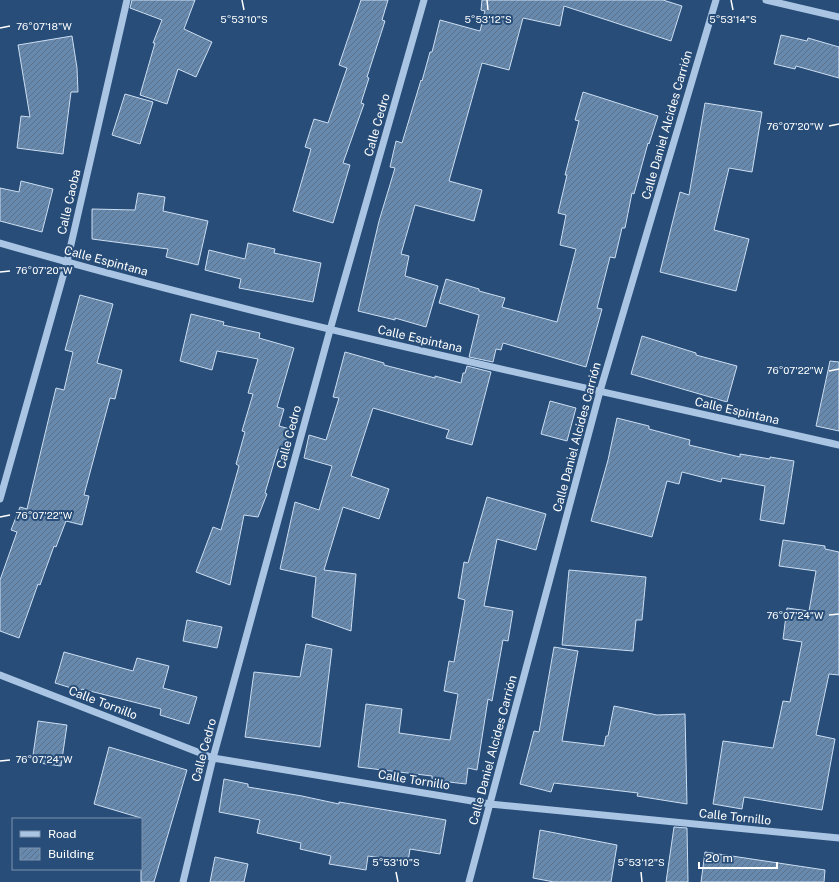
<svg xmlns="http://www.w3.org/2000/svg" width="839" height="882" font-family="'Public Sans',sans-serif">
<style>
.building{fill:url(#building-hatch);stroke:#ccdef2}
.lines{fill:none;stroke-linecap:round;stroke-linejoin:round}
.minor{stroke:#a9c5e3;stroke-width:7}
.ticks{fill:none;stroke:#fff;stroke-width:1.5}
.labels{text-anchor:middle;stroke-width:4;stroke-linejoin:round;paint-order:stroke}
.street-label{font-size:12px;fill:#fff;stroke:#274d78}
.ticks-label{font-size:10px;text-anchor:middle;fill:#fff;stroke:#274d78;stroke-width:4;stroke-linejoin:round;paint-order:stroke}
</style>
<defs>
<pattern id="building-hatch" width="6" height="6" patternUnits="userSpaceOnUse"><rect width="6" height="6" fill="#6789ae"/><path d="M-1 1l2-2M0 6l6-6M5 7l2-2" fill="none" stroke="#5c7187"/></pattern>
</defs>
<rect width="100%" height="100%" fill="#274d78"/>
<!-- building -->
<path class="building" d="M132,0H195L184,29L212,42L196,77L178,69L167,104L140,95L155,43H153L162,20L130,8Z
M361,0H388L382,20L385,21L367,77L369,78L361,103L364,104L343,163L350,165L333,223L293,211L311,149L305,147L314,119L328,123L347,68L339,65Z
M482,0H663L682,6L671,41L564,6L560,26L523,18L509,70L482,63L449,181L482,190L474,221L415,205L401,254L409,256L405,276L438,286L426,327L395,318V320L358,311L379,221L395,168L390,167L396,141L402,143L421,80L422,81L430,52H432L440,20L480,31L485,11L481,10Z
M781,35L807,41L808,38L839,47V78L796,66L795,69L774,64Z
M72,36L77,68L78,92H71L63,154L17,148L21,116L30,117L18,45Z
M583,92L658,116L649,144L648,143L634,194L632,193L625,228H622L615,258L610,257L597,308L602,309L586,367L503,343L501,350L496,349L493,362L469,357L479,315L439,303L446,279L479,289V291L505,298L502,307L557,322L576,249L560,245L566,215L558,213L567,175H565L579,121L575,120Z
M125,94L153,102L140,144L112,135Z
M705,103L762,112L752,172L729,168L714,230L749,239L736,291L660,272L680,192L689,195Z
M21,181L53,189L42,232L0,221V188L19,192Z
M138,193L165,197L163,211L208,221L198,265L166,257L168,249L92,239V209L135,210Z
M248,243L275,249L274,253L321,263L313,302L239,288L241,279L205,270L209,250L245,259Z
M80,295L113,304L97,363L122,370L115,399L110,398L84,495L89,496L82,525L66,521L56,547L54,546L40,585L38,584L19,638L0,631V580L17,532L11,530L20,507L27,509L56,388L64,390L73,352L65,350Z
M191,314L224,322L223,325L260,333L259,338L294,348L277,407L284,409L279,426L290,429L282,451L278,449L265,493L267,494L258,517L244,515L230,585L196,572L213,527L221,530L239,466L236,464L245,432L242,431L253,394L248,393L258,359L217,351L212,370L180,361Z
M642,336L696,353V355L737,366L727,402L631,374Z
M345,352L384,363V365L435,378V376L461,383L463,373H465L467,366L491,372L472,445L446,438L449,430L373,408L351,476L389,489L379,519L343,507L324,570L356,574L351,631L312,617L316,577L280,569L295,502L319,510L332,466L304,458L309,435L326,440L339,398L333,397Z
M830,361L839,362V431L816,426Z
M550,401L576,408L567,441L541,434Z
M617,418L649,426V429L690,440L689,445L740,457V454L770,459V457L794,461L784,524L760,520L765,486L722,478L721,482L682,472L679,484L667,481L652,537L591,521L608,460Z
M487,497L546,514L536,550L497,539L484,606L513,611L508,641L503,640L492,701L488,699L477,770L468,768L466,784L432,780V776L358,767L366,704L402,709L399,733L450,740L458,694L444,691L449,661L454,662L465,600L458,598L464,562L468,563Z
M783,540L825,546V549L839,552V675L829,674L816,735L835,739L822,810L744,797L742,809L713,804L723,741L773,748L783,701L790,702L802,642L783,639L787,608L809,611L816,571L779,566Z
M569,570L646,577L642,620H636L633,651L562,645Z
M187,620L222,627L217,648L183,641Z
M306,644L332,649L320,747L245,737L254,672L300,677Z
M554,647L578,651L562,741L604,746L606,736H608L614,706L657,715L685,714L687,804L637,796L638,793L554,783L551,792L520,784L534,731L539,732Z
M64,652L133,671L137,658L169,666L163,688L197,697L189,724L160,715L161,709L82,689L81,691L55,683Z
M38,721L67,725L61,766L32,762Z
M109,747L187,770L154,882H141V818L94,804Z
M224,779L248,784V787L302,796L339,804V802L446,820L440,854L410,849L408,862L368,856L366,870L329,864L331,856L300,849L301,843L257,833L260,820L219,812Z
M674,827L687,828L688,882H666Z
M540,830L617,845L611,882H554L533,878Z
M705,852L825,870L824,882H701Z
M215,857L248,864L244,882H210Z"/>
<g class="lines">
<!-- minor -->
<path class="minor" d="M766,0L839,17
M0,243C276,323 559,381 839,445
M0,499L67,262L127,0
M0,675L213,758L490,804L839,838
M183,882L213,758L330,330L424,0
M469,882L600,391L716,0"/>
</g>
<!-- ticks -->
<path class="ticks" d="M242,0L244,10M487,0L488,10M731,0L733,10M0,28L10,26M829,126L839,124M0,272L10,271M829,371L839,369M0,517L10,515M829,615L839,614M0,761L10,760M396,872L398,882M641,872L642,882"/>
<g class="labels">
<!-- street labels -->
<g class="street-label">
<text transform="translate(377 125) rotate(-74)" y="4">Calle Cedro</text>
<text transform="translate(667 125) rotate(-74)" y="4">Calle Daniel Alcides Carrión</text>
<text transform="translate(69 202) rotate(-77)" y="4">Calle Caoba</text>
<text transform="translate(106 261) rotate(15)" y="4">Calle Espintana</text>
<text transform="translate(420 339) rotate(13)" y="4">Calle Espintana</text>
<text transform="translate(737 411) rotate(13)" y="4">Calle Espintana</text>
<text transform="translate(289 437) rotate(-75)" y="4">Calle Cedro</text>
<text transform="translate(577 437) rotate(-75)" y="4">Calle Daniel Alcides Carrión</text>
<text transform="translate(103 703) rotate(21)" y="4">Calle Tornillo</text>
<text transform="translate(204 750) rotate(-75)" y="4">Calle Cedro</text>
<text transform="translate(493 750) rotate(-75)" y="4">Calle Daniel Alcides Carrión</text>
<text transform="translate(414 780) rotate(9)" y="4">Calle Tornillo</text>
<text transform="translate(735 817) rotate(6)" y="4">Calle Tornillo</text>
</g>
</g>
<g class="ticks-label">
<text x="244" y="23">5°53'10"S</text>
<text x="488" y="23">5°53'12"S</text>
<text x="733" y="23">5°53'14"S</text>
<text x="44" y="30">76°07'18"W</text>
<text x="795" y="130">76°07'20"W</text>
<text x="44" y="274">76°07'20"W</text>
<text x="795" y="374">76°07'22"W</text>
<text x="44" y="519">76°07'22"W</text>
<text x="795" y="619">76°07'24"W</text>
<text x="44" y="763">76°07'24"W</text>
<text x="396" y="866">5°53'10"S</text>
<text x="641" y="866">5°53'12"S</text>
</g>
<!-- legend -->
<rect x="12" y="818" width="130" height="52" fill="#274d78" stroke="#7d94ae"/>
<rect x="20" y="831" width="20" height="6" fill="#a9c5e3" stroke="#7d94ae"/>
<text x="48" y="838" font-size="12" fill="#ffffff">Road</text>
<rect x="20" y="848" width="20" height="12" fill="url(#building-hatch)" stroke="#7d94ae"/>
<text x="48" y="858" font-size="12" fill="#ffffff">Building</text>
<!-- scale -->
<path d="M699 862v6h78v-6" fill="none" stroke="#ffffff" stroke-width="2"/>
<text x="705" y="862" font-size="12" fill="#ffffff" stroke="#274d78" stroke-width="3" paint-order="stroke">20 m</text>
</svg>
